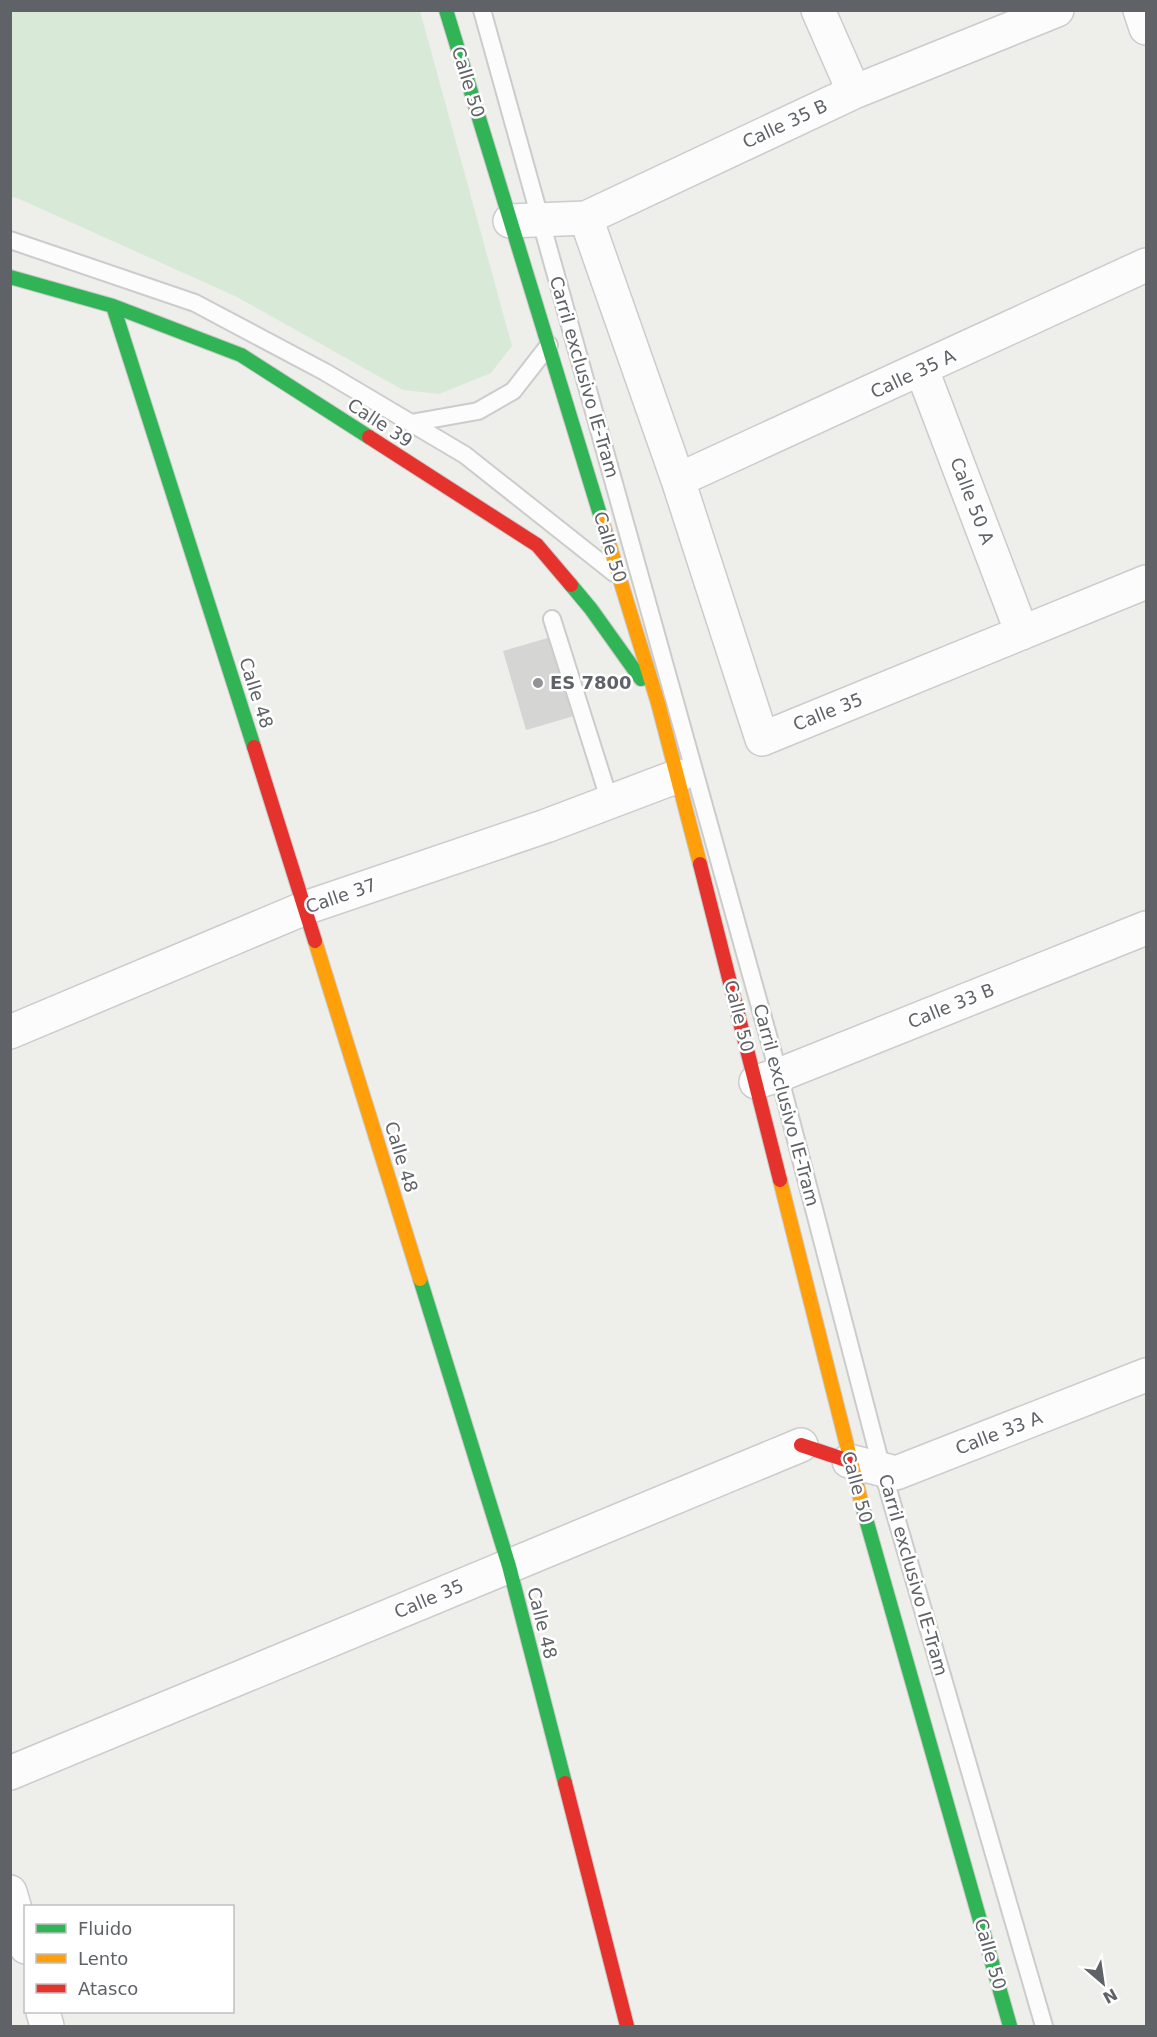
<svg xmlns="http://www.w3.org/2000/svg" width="1157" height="2037" font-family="'DejaVu Sans',sans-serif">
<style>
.grass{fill:#d9e9d8}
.building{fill:#d5d5d3}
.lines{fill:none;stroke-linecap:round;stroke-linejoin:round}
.lane-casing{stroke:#cbcccb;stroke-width:20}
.street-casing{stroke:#cbcccb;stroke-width:36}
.fast-casing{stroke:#cacaca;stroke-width:16}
.slow-casing{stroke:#cacaca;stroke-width:16}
.jam-casing{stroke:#cacaca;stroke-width:16}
.lane{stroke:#fcfcfc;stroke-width:16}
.street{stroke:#fcfcfc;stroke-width:33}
.fast{stroke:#30b455;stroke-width:14}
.slow{stroke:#ff9f0a;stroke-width:14}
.jam{stroke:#e5322d;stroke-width:14}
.poi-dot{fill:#919395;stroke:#fff;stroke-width:2}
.labels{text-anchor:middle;stroke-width:5;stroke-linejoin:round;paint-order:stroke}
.street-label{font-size:18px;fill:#5f6267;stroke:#fff}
.poi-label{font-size:18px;font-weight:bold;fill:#5f6267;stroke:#fff;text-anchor:start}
</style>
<rect width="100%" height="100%" fill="#eeeeea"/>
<!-- grass -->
<path class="grass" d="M11,10L420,11L512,346L491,373L439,394L403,390L237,297L17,198L11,197Z"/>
<!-- building -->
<path class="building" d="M551,637L574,716L526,730L503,651Z"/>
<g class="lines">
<defs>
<path id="lane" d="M482,10L779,1075L882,1469L1044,2026
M10,240L195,303L325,372L465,455L614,573
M411,423L478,411L513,391L549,345
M552,619L610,802"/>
<path id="street" d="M818,10L854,92
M1140,10L1146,28
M586,218L678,480L762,739L1146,582
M510,221L586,218L854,92L1057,10
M922,370L1022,633
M678,480L1146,265
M10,1032L305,908L546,826L678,776
M756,1082L779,1075L1146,928
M849,1461L896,1473L1146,1375
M10,1773L801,1445
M10,1892L26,1947
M43,2012L47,2026"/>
<path id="fast" d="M446,10L602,521
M10,277L113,306L241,355L369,437
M113,306L254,747
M571,585L591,609L641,679
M420,1279L509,1566L565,1783
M862,1505L1010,2026"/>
<path id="slow" d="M602,521L658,703L700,864
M315,941L420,1279
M780,1180L862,1505"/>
<path id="jam" d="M369,437L537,545L571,585
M254,747L315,941
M700,864L780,1180
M801,1445L849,1461
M565,1783L627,2026"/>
</defs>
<!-- lane casing -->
<use href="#lane" class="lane-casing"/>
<!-- street casing -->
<use href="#street" class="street-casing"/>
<!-- fast casing -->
<use href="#fast" class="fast-casing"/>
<!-- slow casing -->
<use href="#slow" class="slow-casing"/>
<!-- jam casing -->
<use href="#jam" class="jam-casing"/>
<!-- lane -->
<use href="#lane" class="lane"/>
<!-- street -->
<use href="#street" class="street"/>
<!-- fast -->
<use href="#fast" class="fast"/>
<!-- slow -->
<use href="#slow" class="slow"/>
<!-- jam -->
<use href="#jam" class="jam"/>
</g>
<!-- markers -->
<circle class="poi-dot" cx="538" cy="683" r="6"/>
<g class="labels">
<!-- street labels -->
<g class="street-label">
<text transform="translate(468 82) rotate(73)" y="6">Calle 50</text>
<text transform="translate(785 124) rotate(-25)" y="6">Calle 35 B</text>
<text transform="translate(913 374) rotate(-25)" y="6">Calle 35 A</text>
<text transform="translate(584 377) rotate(74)" y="6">Carril exclusivo IE-Tram</text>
<text transform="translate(380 423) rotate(33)" y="6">Calle 39</text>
<text transform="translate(972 501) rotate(69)" y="6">Calle 50 A</text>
<text transform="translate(610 547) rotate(73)" y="6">Calle 50</text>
<text transform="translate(256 693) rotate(72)" y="6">Calle 48</text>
<text transform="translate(828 712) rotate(-22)" y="6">Calle 35</text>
<text transform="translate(341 896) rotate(-19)" y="6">Calle 37</text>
<text transform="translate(951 1006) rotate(-22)" y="6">Calle 33 B</text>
<text transform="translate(739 1016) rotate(76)" y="6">Calle 50</text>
<text transform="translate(786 1105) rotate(75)" y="6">Carril exclusivo IE-Tram</text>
<text transform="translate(401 1157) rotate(73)" y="6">Calle 48</text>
<text transform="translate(999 1433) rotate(-21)" y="6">Calle 33 A</text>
<text transform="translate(857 1487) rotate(75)" y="6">Calle 50</text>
<text transform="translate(913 1575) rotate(74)" y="6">Carril exclusivo IE-Tram</text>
<text transform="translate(429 1599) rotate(-23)" y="6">Calle 35</text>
<text transform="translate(542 1623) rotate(76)" y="6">Calle 48</text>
<text transform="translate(990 1954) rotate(74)" y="6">Calle 50</text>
</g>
<!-- poi labels -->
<g class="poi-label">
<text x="550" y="689">ES 7800</text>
</g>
</g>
<!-- border -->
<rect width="1157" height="2037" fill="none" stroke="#5f6267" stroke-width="24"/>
<!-- legend -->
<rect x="24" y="1905" width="210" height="108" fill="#ffffff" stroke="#bfc0c2" stroke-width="1.5"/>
<rect x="36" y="1924" width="30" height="9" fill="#30b455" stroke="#bfc0c2" stroke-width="1.5"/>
<text x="78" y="1935" font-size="18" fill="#5f6267">Fluido</text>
<rect x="36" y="1954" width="30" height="9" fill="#ff9f0a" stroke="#bfc0c2" stroke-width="1.5"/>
<text x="78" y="1965" font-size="18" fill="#5f6267">Lento</text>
<rect x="36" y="1984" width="30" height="9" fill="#e5322d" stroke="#bfc0c2" stroke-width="1.5"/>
<text x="78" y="1995" font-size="18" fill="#5f6267">Atasco</text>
<!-- north arrow -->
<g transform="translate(1103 1983) rotate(151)" stroke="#ffffff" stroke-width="4.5" paint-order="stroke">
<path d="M0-4.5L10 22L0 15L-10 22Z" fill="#5f6267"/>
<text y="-9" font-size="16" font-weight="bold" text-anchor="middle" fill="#5f6267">N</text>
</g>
</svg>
